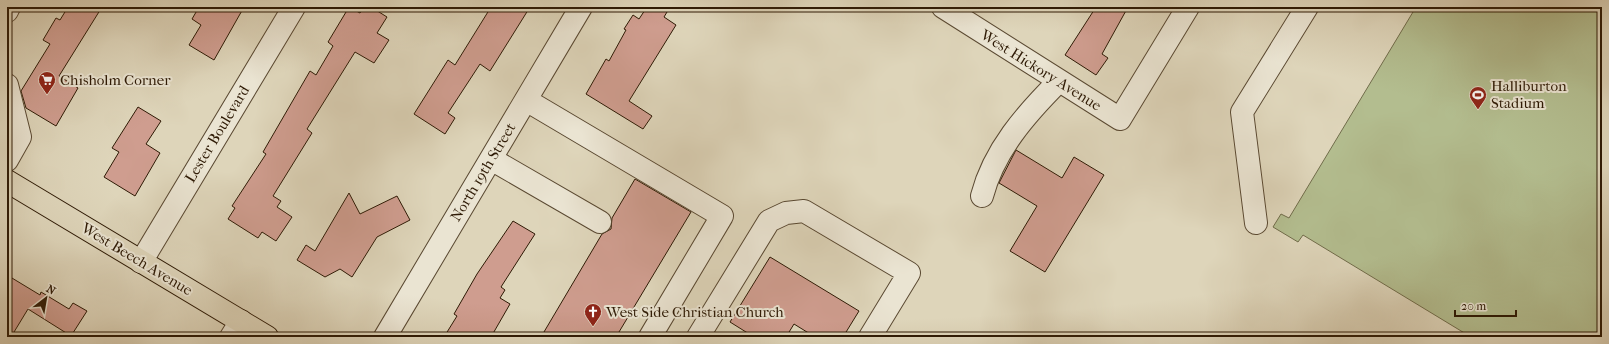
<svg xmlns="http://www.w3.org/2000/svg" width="1609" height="344" font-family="'IM FELL French Canon',serif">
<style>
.green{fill:#b3bd8f;stroke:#706c4a}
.building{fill:#cf9d8f;stroke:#2e1a05}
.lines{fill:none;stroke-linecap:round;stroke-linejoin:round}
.minor-casing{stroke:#5a4932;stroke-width:24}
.major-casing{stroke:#2e1a05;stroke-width:24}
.minor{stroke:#eae4d2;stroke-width:22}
.major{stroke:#ded5ba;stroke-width:22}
.labels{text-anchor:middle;stroke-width:4;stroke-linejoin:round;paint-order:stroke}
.street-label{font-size:15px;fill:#2e1a05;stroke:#eae4d2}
.poi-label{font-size:15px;fill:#2e1a05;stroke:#eae4d2;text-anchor:start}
</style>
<rect width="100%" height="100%" fill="#ded5ba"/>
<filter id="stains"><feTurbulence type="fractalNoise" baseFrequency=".005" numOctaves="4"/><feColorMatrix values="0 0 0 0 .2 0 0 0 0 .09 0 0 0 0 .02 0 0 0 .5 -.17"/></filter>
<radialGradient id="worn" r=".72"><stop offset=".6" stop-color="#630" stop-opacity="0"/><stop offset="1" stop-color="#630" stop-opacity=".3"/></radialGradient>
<!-- green -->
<path class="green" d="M1416,7H1602V337H1471L1303,235L1298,242L1273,227L1281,214L1289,218Z"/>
<!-- building -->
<path class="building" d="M68,7H102L59,76L78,88L56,126L26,108L21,91L50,44L43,40L56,18L60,20Z
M199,7H244L214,60L189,45L201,25L192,19Z
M349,7L360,13L364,7H371L387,17L377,33L389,40L374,63L355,52L307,129L312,133L273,196L281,201L277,207L292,217L276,241L262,232L258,238L228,219L235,208L232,206L266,154L263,152L310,71L316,75L333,46L328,42Z
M491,7H530L490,71L480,64L448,113L455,118L445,134L414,114L448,60L455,65Z
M647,7H670L664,17L676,25L629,101L652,116L643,129L586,94L606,59L609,61L626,30L624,29L633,15L639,19Z
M1096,7H1128L1102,54L1108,58L1096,75L1065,55Z
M138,107L161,121L146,144L160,153L135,196L104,177L119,152L112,148Z
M1016,150L1062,178L1074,157L1104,175L1045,272L1010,251L1037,206L999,183Z
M635,179L691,212L616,337H541L602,234L611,229L612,218Z
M349,193L360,214L397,196L410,220L377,237L352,277L340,269L325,277L297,260L306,245L315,251Z
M513,221L535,234L501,287L505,290L500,298L510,304L491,337H444L457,316L454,314L477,274Z
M770,257L859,311L843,337H815L794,324L786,337H754L730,322Z
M7,275L40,295L41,292L69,309L73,303L87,311L71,336L28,309L11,337H7Z"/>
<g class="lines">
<defs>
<path id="minor" d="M943,7L1120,119L1188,7
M7,11L9,7
M7,85L20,137L7,160
M526,100L722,216L650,337
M491,159L600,222
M982,196C994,150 1026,114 1059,81
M1256,223L1242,112L1307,7
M141,262L294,7
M231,337L241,321
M385,337L581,7
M698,337L769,221L786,213L804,211L909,273L870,337"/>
<path id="major" d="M7,181L267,337"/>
</defs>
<!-- minor casing -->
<use href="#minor" class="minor-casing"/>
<!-- major casing -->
<use href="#major" class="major-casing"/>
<!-- minor -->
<use href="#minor" class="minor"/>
<!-- major -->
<use href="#major" class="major"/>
</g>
<!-- icons -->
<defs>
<symbol id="supermarket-pin" viewBox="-11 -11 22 30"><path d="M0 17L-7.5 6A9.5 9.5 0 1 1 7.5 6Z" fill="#8f2418" stroke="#eae4d2"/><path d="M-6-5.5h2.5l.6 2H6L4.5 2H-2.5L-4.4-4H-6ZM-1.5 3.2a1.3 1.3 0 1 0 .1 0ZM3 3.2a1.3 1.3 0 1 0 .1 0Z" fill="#fff"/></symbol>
<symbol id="stadium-pin" viewBox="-11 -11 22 30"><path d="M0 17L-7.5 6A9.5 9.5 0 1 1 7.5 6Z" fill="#8f2418" stroke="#eae4d2"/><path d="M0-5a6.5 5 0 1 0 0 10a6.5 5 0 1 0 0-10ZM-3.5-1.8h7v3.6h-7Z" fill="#fff"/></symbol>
<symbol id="church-pin" viewBox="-11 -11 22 30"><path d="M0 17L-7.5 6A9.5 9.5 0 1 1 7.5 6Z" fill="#8f2418" stroke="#eae4d2"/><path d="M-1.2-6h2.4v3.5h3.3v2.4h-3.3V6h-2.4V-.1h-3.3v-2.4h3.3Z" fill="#fff"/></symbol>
</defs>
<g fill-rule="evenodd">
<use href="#supermarket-pin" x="37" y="70" width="20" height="27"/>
<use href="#stadium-pin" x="1468" y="85" width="20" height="27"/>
<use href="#church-pin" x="583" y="302" width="20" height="27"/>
</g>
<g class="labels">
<!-- street labels -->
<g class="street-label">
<text transform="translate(1041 70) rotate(32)" y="5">West Hickory Avenue</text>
<text transform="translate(217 134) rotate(-59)" y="5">Lester Boulevard</text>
<text transform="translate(483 172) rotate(-59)" y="5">North 19th Street</text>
<text transform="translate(137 259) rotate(31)" y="5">West Beech Avenue</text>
</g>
<!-- poi labels -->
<g class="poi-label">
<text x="60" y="85">Chisholm Corner</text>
<text x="1491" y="91">Halliburton<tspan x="1491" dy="17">Stadium</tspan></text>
<text x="606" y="317">West Side Christian Church</text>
</g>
</g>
<!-- margin -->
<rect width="1609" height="344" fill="none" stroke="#ded5ba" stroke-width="24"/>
<rect x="8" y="8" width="1593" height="328" fill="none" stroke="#2e1a05" stroke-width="2"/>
<rect x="12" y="12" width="1585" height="320" fill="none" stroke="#2e1a05"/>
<!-- north arrow -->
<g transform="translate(46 298) rotate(31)" stroke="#eae4d2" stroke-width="3" paint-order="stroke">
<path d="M0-3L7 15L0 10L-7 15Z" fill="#2e1a05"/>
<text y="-6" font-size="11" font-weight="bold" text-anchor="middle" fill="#2e1a05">N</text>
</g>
<!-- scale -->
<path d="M1455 310v6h61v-6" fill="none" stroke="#2e1a05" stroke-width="2"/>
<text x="1461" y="310" font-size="12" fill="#2e1a05" stroke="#eae4d2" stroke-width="3" paint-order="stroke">20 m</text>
<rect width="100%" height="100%" filter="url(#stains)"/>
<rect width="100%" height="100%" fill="url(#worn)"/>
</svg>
